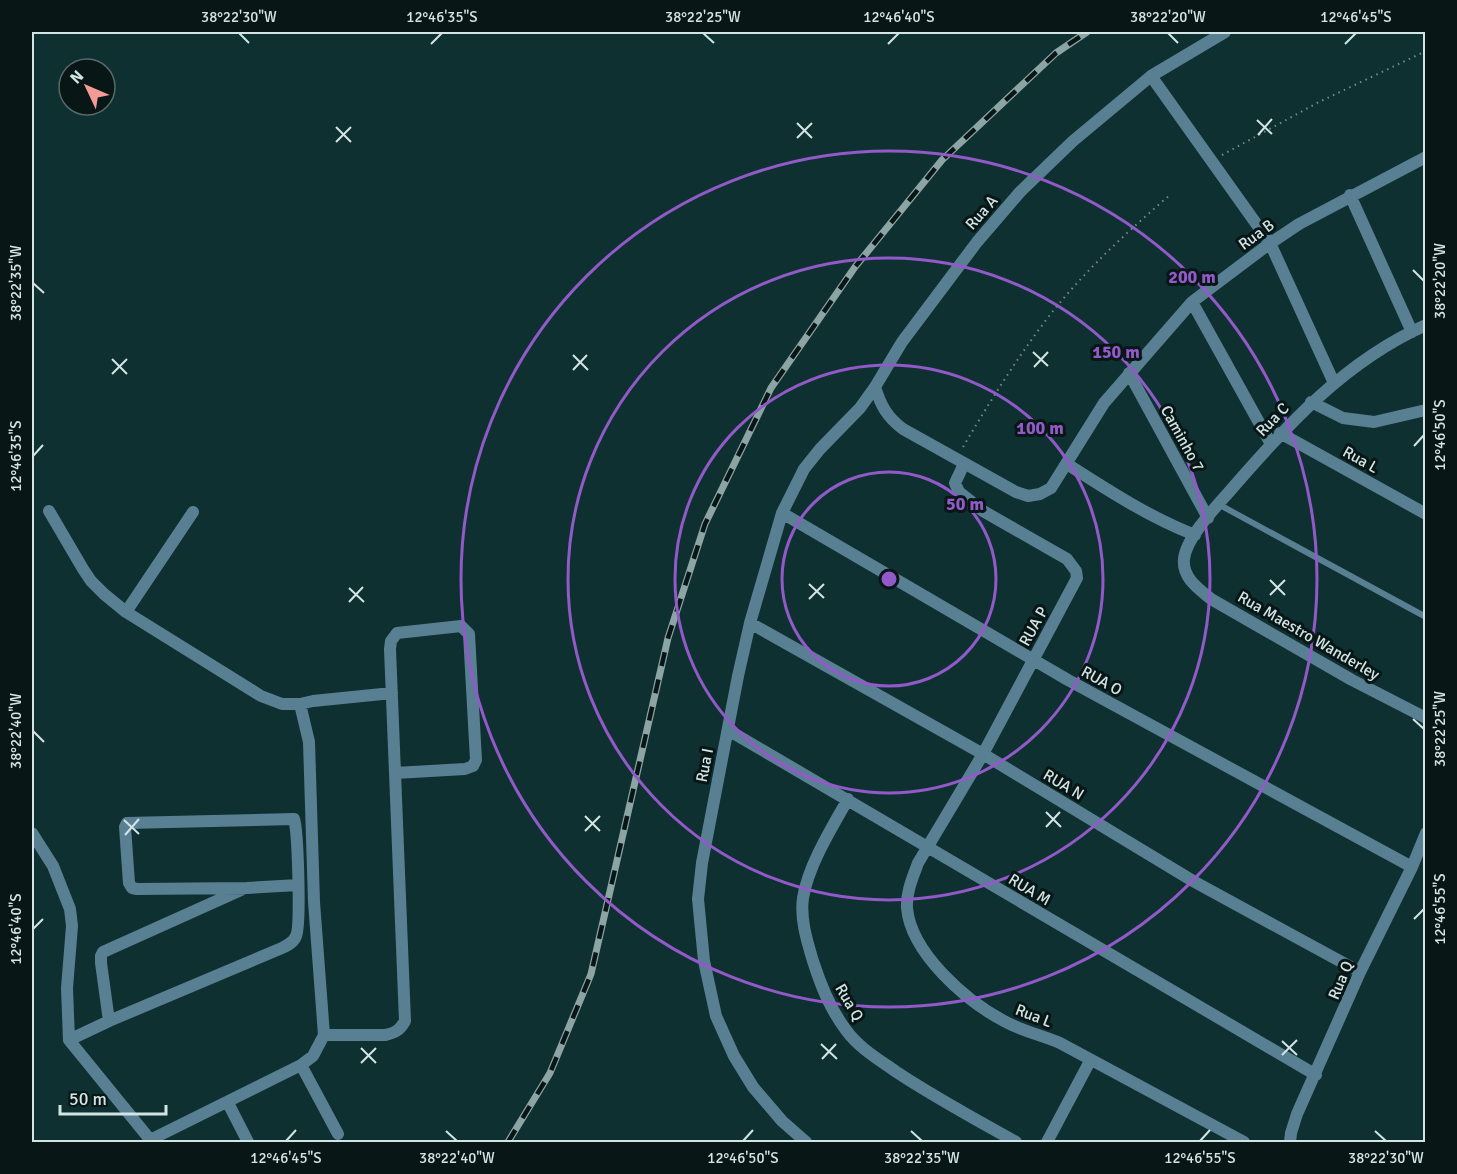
<svg xmlns="http://www.w3.org/2000/svg" width="1457" height="1174" font-family="Signika,sans-serif">
<style>
.lines{fill:none;stroke-linecap:round;stroke-linejoin:round}
.path{stroke:#738d8d;stroke-width:2;stroke-dasharray:1.5 4.5;stroke-linecap:butt}
.lane{stroke:#597f93;stroke-width:6}
.street{stroke:#597f93;stroke-width:12}
.rail-casing{stroke:#8da4a4;stroke-width:7}
.rail{stroke:#081616;stroke-width:4.5;stroke-dasharray:14;stroke-linecap:butt}
.ticks{fill:none;stroke:#d2e4e4;stroke-width:2}
.ring{fill:none;stroke:#915ac8;stroke-width:3}
.labels{text-anchor:middle;stroke-width:6;stroke-linejoin:round;paint-order:stroke}
.street-label{font-size:16px;fill:#d2e4e4;stroke:#081616}
.centre{fill:#915ac8;stroke:#081616;stroke-width:3}
.ring-label{font-size:18px;text-anchor:middle;font-weight:bold;fill:#915ac8;stroke:#081616;stroke-width:6;stroke-linejoin:round;paint-order:stroke}
.neatline{fill:none;stroke:#d2e4e4;stroke-width:2}
.ticks-label{font-size:15px;text-anchor:middle;fill:#d2e4e4}
</style>
<rect width="100%" height="100%" fill="#0f3031"/>
<g class="lines">
<!-- path -->
<path class="path" d="M1222,155L1319,102L1426,51
M963,447C989,403 1015,361 1046,320C1082,273 1127,232 1171,194"/>
<!-- lane -->
<path class="lane" d="M1218,504L1426,617"/>
<!-- street -->
<path class="street" d="M1151,76L1270,243L1334,383
M1350,195L1412,332
M1192,302L1271,444
M1426,325C1345,361 1286,426 1229,492C1215,508 1186,538 1184,559C1182,578 1199,589 1211,599L1352,680L1426,718
M1129,373L1208,518
M875,387C881,406 887,417 903,429L1016,492L1028,496L1040,494L1051,488L1104,403L1192,302L1265,247L1299,224L1426,157
M1311,402L1343,418L1374,422L1426,410
M1280,433L1426,514
M964,464L955,483L959,492L983,511L1067,559L1076,571L1077,578L983,754L918,863C913,877 906,892 907,908C911,953 966,1001 1004,1021C1022,1031 1041,1035 1060,1043L1244,1142
M1067,464C1109,491 1149,517 1195,535
M49,511L83,569L91,581L104,594L126,612L261,696L282,704H300L309,742L314,902L324,1035L313,1056L301,1065L150,1140
M782,513L1068,680L1412,867
M126,612L193,512
M750,623L983,754L1193,881L1360,972
M300,704L313,701L392,693
M728,730L1316,1075
M848,799C832,827 808,866 803,898C800,919 807,941 813,961C821,986 830,1009 846,1030C858,1047 878,1059 895,1071C934,1097 975,1119 1016,1142
M32,833L53,866L70,909L72,926L67,988L69,1040L152,1142
M109,1021L101,963V956L103,952L241,890
M324,1035H385C395,1033 400,1030 405,1021L390,649L391,641L397,633L461,626L469,634L476,760L473,766L465,769L395,773
M69,1040L109,1021L282,948C288,945 294,942 296,936C301,926 298,831 294,819L127,823L125,827L129,883L132,888L137,889L247,888L298,885
M301,1065L338,1134
M228,1103L248,1142
M806,1142L782,1121L753,1087L734,1056L716,1016L704,961L698,899L702,863L738,676L750,623L782,513L804,469L820,449L860,408L875,387L902,342L977,242L1020,192L1073,141L1151,76L1225,32
M1047,1142L1090,1061
M1290,1142L1291,1133L1297,1114L1360,972L1412,867L1426,833"/>
<defs>
<path id="rail" d="M508,1142L550,1073L591,974L668,638L705,524L771,388L855,267L942,160L1056,53L1087,32"/>
</defs>
<!-- rail casing -->
<use href="#rail" class="rail-casing"/>
<!-- rail -->
<use href="#rail" class="rail"/>
</g>
<!-- ticks -->
<path class="ticks" d="M239,33L249,43M703,33L714,43M1168,33L1178,43M431,44L442,33M888,44L899,33M1345,44L1356,33M1257,120L1272,134M797,123L812,138M336,127L351,142M1258,135L1272,119M797,138L812,123M336,142L351,127M1413,270L1424,281M33,283L44,293M1033,352L1048,366M573,355L588,370M112,359L127,374M1034,367L1048,352M573,370L587,355M112,374L127,359M1414,446L1424,435M33,456L43,445M1270,580L1285,595M809,584L824,598M349,588L364,602M1270,595L1285,580M809,599L824,584M349,602L363,587M1413,719L1424,729M33,731L44,742M1046,812L1061,827M585,816L600,831M124,820L139,834M1046,827L1060,812M585,831L600,816M125,835L139,819M1414,919L1424,909M33,929L43,919M1282,1041L1297,1055M821,1044L837,1059M361,1048L376,1063M1282,1055L1297,1040M822,1059L836,1044M361,1063L376,1048M446,1131L457,1141M911,1131L922,1141M1375,1131L1386,1141M286,1141L296,1130M743,1141L753,1130M1200,1141L1210,1130"/>
<!-- distance rings -->
<g class="ring">
<circle cx="889" cy="579" r="107"/>
<circle cx="889" cy="579" r="214"/>
<circle cx="889" cy="579" r="321"/>
<circle cx="889" cy="579" r="428"/>
</g>
<g class="labels">
<!-- street labels -->
<g class="street-label">
<text transform="translate(981 212) rotate(-49)" y="6">Rua A</text>
<text transform="translate(1256 234) rotate(-36)" y="6">Rua B</text>
<text transform="translate(1272 419) rotate(-46)" y="6">Rua C</text>
<text transform="translate(1183 438) rotate(61)" y="6">Caminho 7</text>
<text transform="translate(1361 459) rotate(29)" y="6">Rua L</text>
<text transform="translate(1033 626) rotate(-61)" y="6">RUA P</text>
<text transform="translate(1309 635) rotate(30)" y="6">Rua Maestro Wanderley</text>
<text transform="translate(1102 680) rotate(29)" y="6">RUA O</text>
<text transform="translate(704 765) rotate(-79)" y="6">Rua I</text>
<text transform="translate(1064 784) rotate(31)" y="6">RUA N</text>
<text transform="translate(1030 889) rotate(31)" y="6">RUA M</text>
<text transform="translate(1340 980) rotate(-67)" y="6">Rua Q</text>
<text transform="translate(850 1002) rotate(60)" y="6">Rua Q</text>
<text transform="translate(1034 1015) rotate(21)" y="6">Rua L</text>
</g>
</g>
<circle cx="889" cy="579" r="9" class="centre"/>
<g class="ring-label">
<text x="1192" y="283">200 m</text>
<text x="1116" y="358">150 m</text>
<text x="1040" y="434">100 m</text>
<text x="965" y="510">50 m</text>
</g>
<!-- border -->
<rect width="1457" height="1174" fill="none" stroke="#081616" stroke-width="66"/>
<!-- north arrow -->
<g transform="translate(87 87) rotate(314)"><circle r="28" fill="#081616" stroke="#596868" stroke-width="1.5"/>
<path d="M0-4.5L10 22L0 15L-10 22Z" fill="#f59b97"/>
<text y="-9" font-size="16" font-weight="bold" text-anchor="middle" fill="#d2e4e4">N</text>
</g>
<!-- scale -->
<path d="M60 1105v9h106v-9" fill="none" stroke="#d2e4e4" stroke-width="3"/>
<text x="69" y="1105" font-size="18" fill="#d2e4e4" stroke="#081616" stroke-width="4.5" paint-order="stroke">50 m</text>
<rect x="33" y="33" width="1391" height="1108" class="neatline"/>
<g class="ticks-label">
<text x="239" y="22">38°22'30"W</text>
<text x="442" y="22">12°46'35"S</text>
<text x="703" y="22">38°22'25"W</text>
<text x="899" y="22">12°46'40"S</text>
<text x="1168" y="22">38°22'20"W</text>
<text x="1356" y="22">12°46'45"S</text>
<text transform="translate(1440 281) rotate(-90)" y="5">38°22'20"W</text>
<text transform="translate(16 283) rotate(-90)" y="5">38°22'35"W</text>
<text transform="translate(1440 435) rotate(-90)" y="5">12°46'50"S</text>
<text transform="translate(16 456) rotate(-90)" y="5">12°46'35"S</text>
<text transform="translate(1440 729) rotate(-90)" y="5">38°22'25"W</text>
<text transform="translate(16 731) rotate(-90)" y="5">38°22'40"W</text>
<text transform="translate(1440 909) rotate(-90)" y="5">12°46'55"S</text>
<text transform="translate(16 929) rotate(-90)" y="5">12°46'40"S</text>
<text x="286" y="1163">12°46'45"S</text>
<text x="457" y="1163">38°22'40"W</text>
<text x="743" y="1163">12°46'50"S</text>
<text x="922" y="1163">38°22'35"W</text>
<text x="1200" y="1163">12°46'55"S</text>
<text x="1386" y="1163">38°22'30"W</text>
</g>
</svg>
